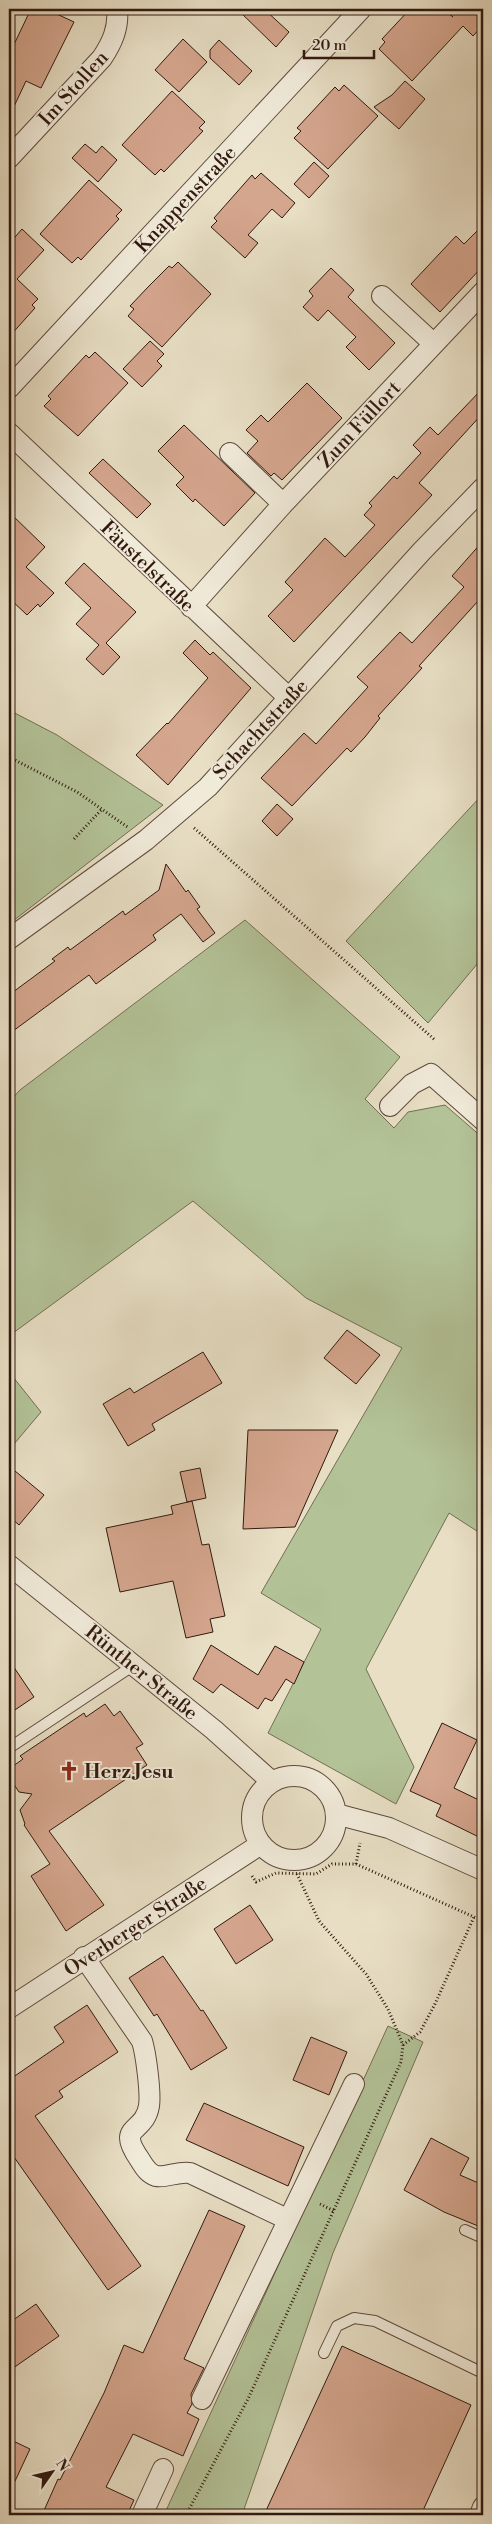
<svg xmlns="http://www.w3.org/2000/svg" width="492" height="2524" font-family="'Libre Bodoni',serif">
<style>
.green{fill:#b3c297;stroke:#726e54}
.building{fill:#d5a68e;stroke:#311910}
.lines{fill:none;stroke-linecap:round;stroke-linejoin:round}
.lane-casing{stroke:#5f4a3d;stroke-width:12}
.street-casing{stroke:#5f4a3d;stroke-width:22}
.path{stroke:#311910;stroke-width:3;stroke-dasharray:1 2.5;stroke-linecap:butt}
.lane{stroke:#f0ead9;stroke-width:10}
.street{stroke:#f0ead9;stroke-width:20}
.labels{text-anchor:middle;stroke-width:4;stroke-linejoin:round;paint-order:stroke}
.street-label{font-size:20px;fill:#311910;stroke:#f0ead9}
.poi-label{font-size:20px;font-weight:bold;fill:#311910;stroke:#f0ead9;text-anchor:start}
</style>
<rect width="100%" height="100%" fill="#e8dfc5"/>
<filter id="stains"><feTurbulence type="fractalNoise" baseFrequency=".004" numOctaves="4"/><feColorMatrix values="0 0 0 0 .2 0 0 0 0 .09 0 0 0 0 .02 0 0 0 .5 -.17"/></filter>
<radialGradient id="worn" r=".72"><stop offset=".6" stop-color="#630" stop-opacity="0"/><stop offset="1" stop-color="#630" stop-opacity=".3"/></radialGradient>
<!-- green -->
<path class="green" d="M9,710L57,735L163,805L9,924Z
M483,794V957L428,1023L346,941Z
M245,920L400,1057L365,1099L394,1128L408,1112L445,1105L483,1138V1535L449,1513L366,1669L414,1767L396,1804L268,1733L321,1629L261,1593L402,1348L306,1298L193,1201L9,1336V1102L20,1090Z
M9,1372L41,1412L9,1450Z
M388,2026L423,2042L333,2253L242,2515H164Z"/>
<!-- building -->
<path class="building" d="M37,9H46L74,22L41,88L26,81L9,117V55L29,13L34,15Z
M237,9H264L289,32L276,47Z
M410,9H444L453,17L444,9H474L483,17V25L473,36L463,26L412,81L379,49L385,42L382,39Z
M183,39L207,62L179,92L155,70Z
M219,40L252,71L239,85L210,58V50Z
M405,81L425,99L399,129L374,107L392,95Z
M344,85L378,116L328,169L294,138L301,131L297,128L335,87L339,91Z
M172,91L205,122L199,128L203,131L164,172L161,169L155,175L122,145Z
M85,144L96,153L102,146L117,160L98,182L72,158Z
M314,162L329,176L309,198L294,184Z
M261,173L295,203L282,218L272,209L248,235L258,243L245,258L211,227L217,221L214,218L252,175L255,179Z
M89,180L122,210L116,216L119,219L81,260L78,257L72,263L40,234Z
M483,225V266L440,312L411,284L456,236L464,244Z
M22,229L44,250L17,279L38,299L32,305L35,308L9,337V244Z
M178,262L211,294L162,347L128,316L134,309L130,306L149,286L169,266L172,268Z
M331,268L354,290L348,297L395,343L369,370L346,347L356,337L328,310L318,321L303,307L313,296L309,291Z
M150,341L164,354L157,361L162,366L142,387L123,369Z
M95,352L128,383L78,436L44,406L51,399L48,396L86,355L89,358Z
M307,383L342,418L282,480L274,473L271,476L247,453L258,441L246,430L261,415L268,422Z
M483,388V413L419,483L432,495L294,642L268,616L293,590L285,582L325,538L345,557L375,525L364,515L372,506L369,503L394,476L397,479L421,453L413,445L430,427L438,435Z
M184,425L255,493L224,526L195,499L193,502L176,485L184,477L158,451Z
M103,459L151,504L137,518L89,473Z
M9,512L45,547L26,567L54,593L40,607L38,604L27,615L9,598Z
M483,541V605L479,600L419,666L422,668L378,716L380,718L365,737L351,752L347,748L292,806L261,778L304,733L316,744L368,687L357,677L400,632L412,643L464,587L452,576Z
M84,563L136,612L106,643L120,657L103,675L86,659L99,645L76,624L91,608L65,583Z
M195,640L210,655L213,652L251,688L168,785L136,755L167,723L168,724L208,678L183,653Z
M277,804L293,819L277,836L262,821Z
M166,864L186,892L188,890L200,907L197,909L215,933L203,942L181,914L153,935L156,940L96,984L89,975L9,1034V995L55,961L52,959L68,947L70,950L123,911L125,915L159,890Z
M347,1330L380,1355L356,1384L324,1358Z
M203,1352L222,1383L152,1424L155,1430L128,1446L103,1404L130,1388L134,1393Z
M248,1430H338L295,1527L243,1529Z
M9,1466L44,1495L19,1525L9,1516Z
M200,1468L206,1498L187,1502L180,1472Z
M192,1501L202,1545L209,1544L225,1616L210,1619L213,1632L186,1638L173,1581L120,1592L106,1528L173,1514L171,1506Z
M211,1645L258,1675L275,1646L304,1662L294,1684L286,1679L272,1701L265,1698L258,1709L221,1684L213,1693L193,1679Z
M9,1660L34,1697L9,1714Z
M105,1704L114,1716L120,1711L143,1744L136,1748L147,1765L49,1831L104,1905L66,1931L31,1876L50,1864L24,1825L25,1824L20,1810L32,1794L19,1792L9,1777V1769L23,1759L20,1756L84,1713L86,1717Z
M442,1723L477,1740L454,1788L483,1802V1839L436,1816L441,1805L410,1791Z
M250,1905L273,1940L236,1964L214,1929Z
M163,1956L201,2011L203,2010L227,2048L191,2070L157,2014L154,2016L129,1978Z
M87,2005L118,2052L59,2091L63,2097L35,2116L141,2266L108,2290L9,2150V2080L64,2042L54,2027Z
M311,2037L347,2052L329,2095L293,2080Z
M204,2103L304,2147L288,2186L186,2140Z
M431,2138L469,2158L460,2175L483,2185V2228L444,2212L404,2190Z
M209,2210L245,2226L184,2359L204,2368L191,2394L192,2404L187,2413L199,2419L183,2456L133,2434L106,2487L134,2500L127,2515H42L58,2479L60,2480L104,2393L124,2345L143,2353Z
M36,2304L59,2336L9,2371V2323Z
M342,2346L471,2405L421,2515H264Z
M9,2439L30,2449L9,2494Z"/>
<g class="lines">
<defs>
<path id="lane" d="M9,1748L134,1665
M465,2230L483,2238
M324,2353L337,2326L354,2318L375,2321L483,2373"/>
<path id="street" d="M9,158L102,58C112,43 119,28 117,9
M382,296L434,344
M9,388L361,9
M9,433L289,698
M230,453L283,504
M191,607L283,504L483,292
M9,939L146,840L208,787L422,551L483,488
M390,1106L412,1084L431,1074L483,1120
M9,1565L214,1730L272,1782
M252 1818a42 42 0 1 1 84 0a42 42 0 1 1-84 0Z
M336,1814L389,1828L483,1870
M84,1957L142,2041C146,2054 151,2093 149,2106C144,2135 115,2124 140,2160C144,2166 147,2173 156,2176C165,2178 179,2171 190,2173L287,2219
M9,2008L261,1844
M202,2399L354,2084
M142,2515L163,2469
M480,2515L483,2507"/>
</defs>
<!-- lane casing -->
<use href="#lane" class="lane-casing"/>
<!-- street casing -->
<use href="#street" class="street-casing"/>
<!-- path -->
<path class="path" d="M9,757L77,792L129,828
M194,828L435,1040
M74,839L102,809
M356,1864L360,1843
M252,1876L256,1882L276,1873L316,1874L332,1864H356L483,1921
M403,2045L420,2032L435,2004L474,1917
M320,2204L334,2211
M186,2515L248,2399L401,2062L403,2045L388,2009L366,1974L319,1921L297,1874"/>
<!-- lane -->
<use href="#lane" class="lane"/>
<!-- street -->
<use href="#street" class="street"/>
</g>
<!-- icons -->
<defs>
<symbol id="church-bare" viewBox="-9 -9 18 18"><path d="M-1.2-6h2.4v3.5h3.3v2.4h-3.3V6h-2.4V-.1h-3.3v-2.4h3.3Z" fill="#8f2418" stroke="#f0ead9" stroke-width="2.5" paint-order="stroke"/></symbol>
</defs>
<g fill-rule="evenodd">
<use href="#church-bare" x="55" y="1757" width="28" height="28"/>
</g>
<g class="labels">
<!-- street labels -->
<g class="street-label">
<text transform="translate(73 88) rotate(-48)" y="7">Im Stollen</text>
<text transform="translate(185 199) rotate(-47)" y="7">Knappenstraße</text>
<text transform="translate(359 424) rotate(-47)" y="7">Zum Füllort</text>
<text transform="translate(148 566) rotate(44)" y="7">Fäustelstraße</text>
<text transform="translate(260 729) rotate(-47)" y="7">Schachtstraße</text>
<text transform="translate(142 1672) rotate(39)" y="7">Rünther Straße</text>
<text transform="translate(135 1926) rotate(-33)" y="7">Overberger Straße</text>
</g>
<!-- poi labels -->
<g class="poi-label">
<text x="84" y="1778">Herz Jesu</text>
</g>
</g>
<!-- margin -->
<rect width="492" height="2524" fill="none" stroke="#e8dfc5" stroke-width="30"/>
<rect x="10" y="10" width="472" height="2504" fill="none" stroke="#311910" stroke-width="2.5"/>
<rect x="15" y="15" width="462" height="2494" fill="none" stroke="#311910"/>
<!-- north arrow -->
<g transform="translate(52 2472) rotate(56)" stroke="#f0ead9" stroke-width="4" paint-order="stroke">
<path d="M0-4L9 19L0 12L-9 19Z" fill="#311910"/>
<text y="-8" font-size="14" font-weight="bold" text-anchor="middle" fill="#311910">N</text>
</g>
<!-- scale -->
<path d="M304 50v8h70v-8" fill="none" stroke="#311910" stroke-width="2.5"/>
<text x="312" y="50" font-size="15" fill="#311910" stroke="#f0ead9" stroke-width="4" paint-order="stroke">20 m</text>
<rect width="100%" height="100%" filter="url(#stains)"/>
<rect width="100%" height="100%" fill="url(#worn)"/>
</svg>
